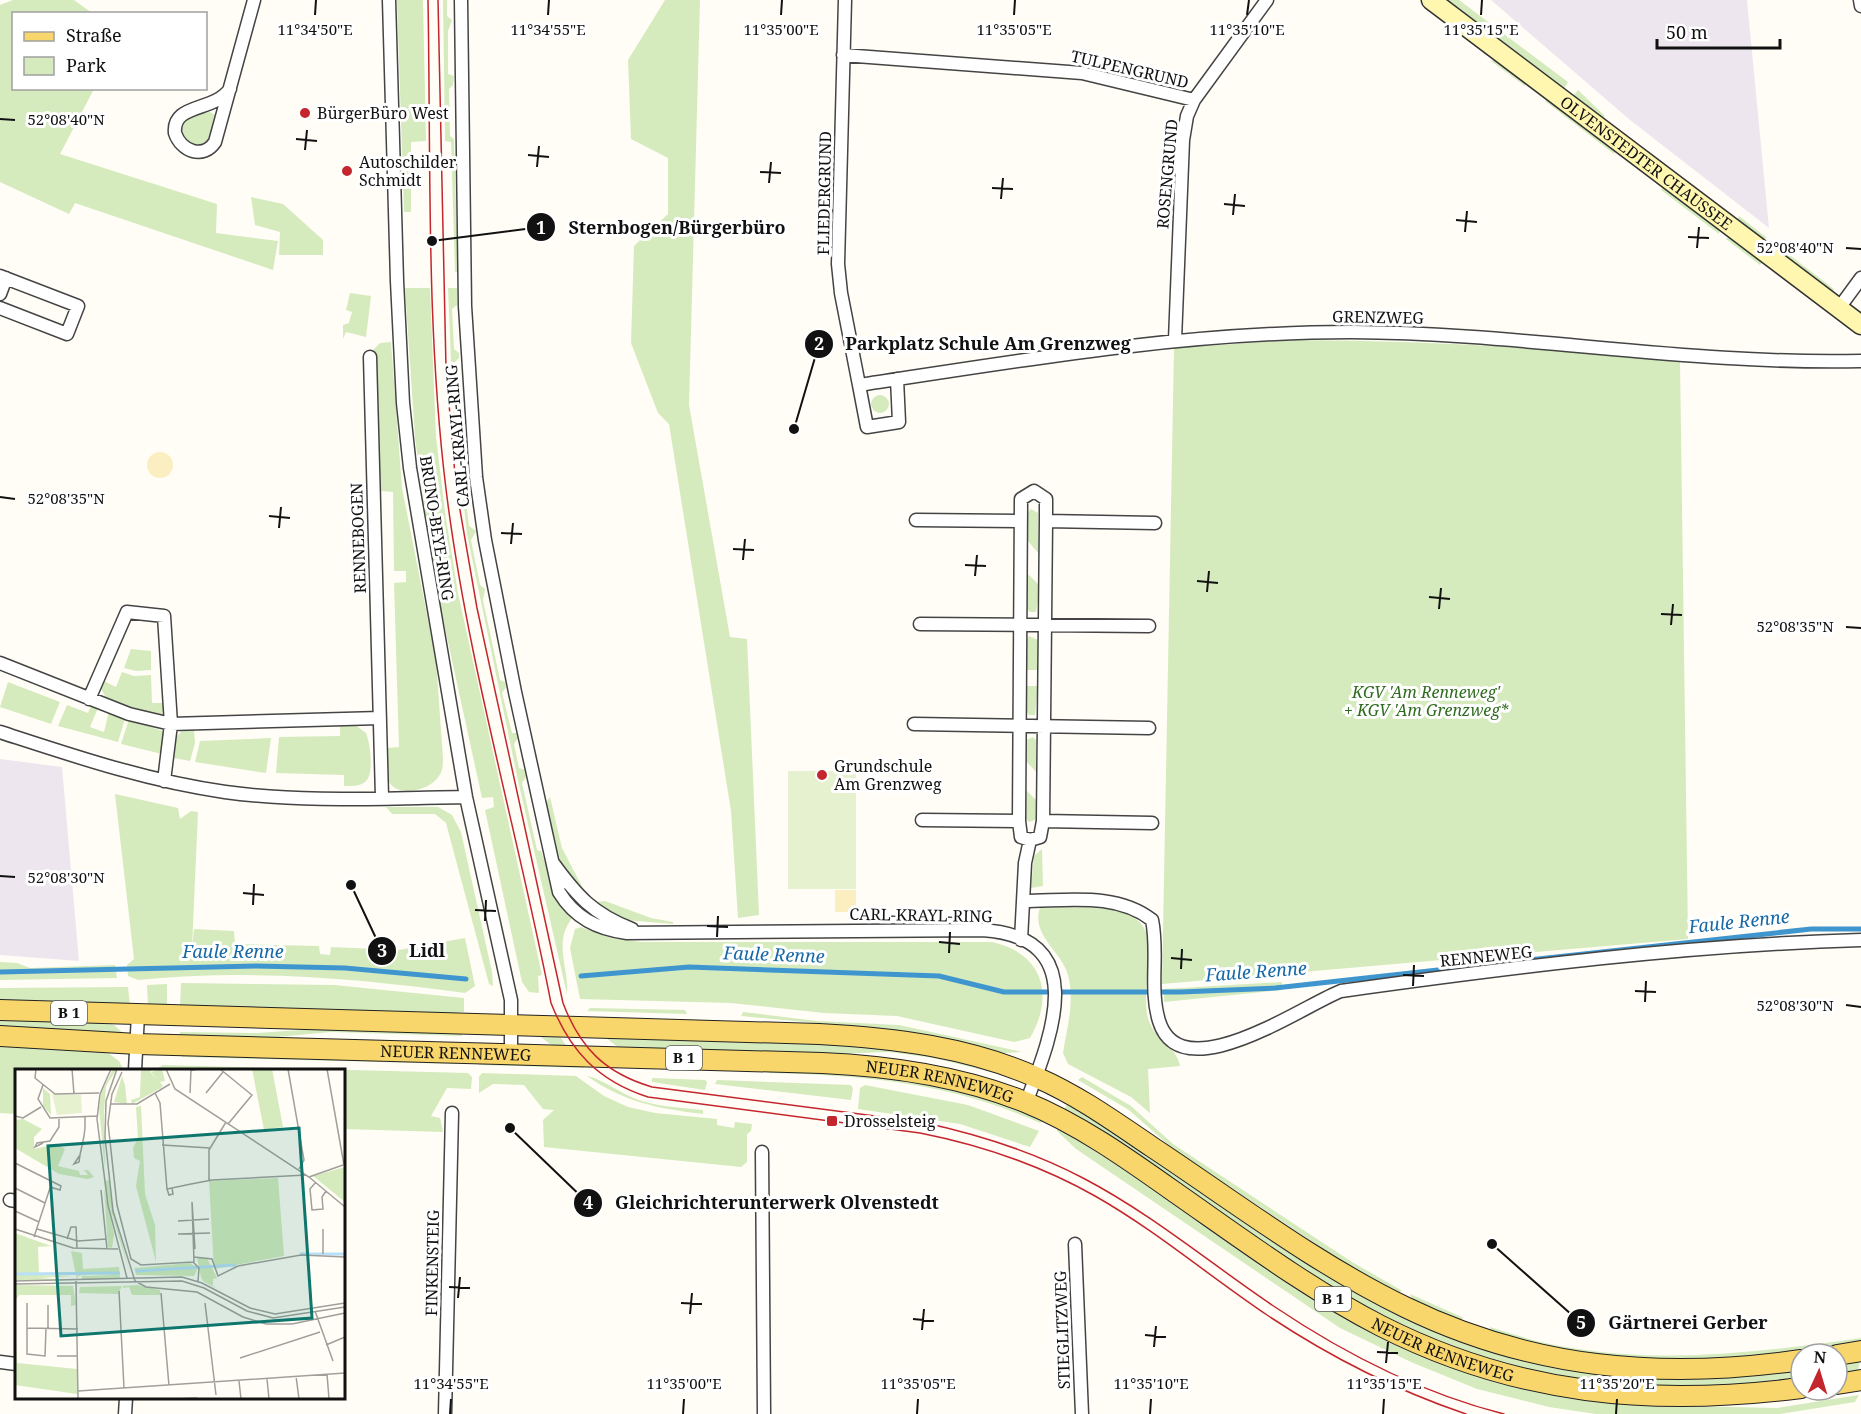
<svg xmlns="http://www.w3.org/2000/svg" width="1861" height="1414" font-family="'Noto Serif',serif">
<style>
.industrial{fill:#eee6ef}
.green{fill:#d5ebbd}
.sand{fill:#fbeec1}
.pitch{fill:#e6f2cf}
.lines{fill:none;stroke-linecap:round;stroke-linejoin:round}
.stream{stroke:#3f96cf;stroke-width:5}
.street-casing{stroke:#444;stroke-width:15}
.secondary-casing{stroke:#333;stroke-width:21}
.primary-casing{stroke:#222;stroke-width:22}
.street{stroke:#fff;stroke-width:12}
.secondary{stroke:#fff6b0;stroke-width:18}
.primary{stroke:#f9d66b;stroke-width:20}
.tram{stroke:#c4262e;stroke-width:1.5}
.ticks{fill:none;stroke:#111;stroke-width:2}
.poi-dot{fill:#c4262e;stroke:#fff;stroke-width:2}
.labels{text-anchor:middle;stroke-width:6;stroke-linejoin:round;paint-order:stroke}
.shield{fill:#fff;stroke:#585858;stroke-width:1.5}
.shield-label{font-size:15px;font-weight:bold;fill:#111}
.street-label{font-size:16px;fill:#111;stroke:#fff}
.poi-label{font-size:16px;fill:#111;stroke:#fff;text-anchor:start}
.park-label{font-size:16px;font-style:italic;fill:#2f6b1f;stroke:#fff}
.water-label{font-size:18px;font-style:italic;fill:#1768a6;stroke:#fff}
.inset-river{fill:none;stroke:#b9e0f7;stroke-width:3}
.inset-road{fill:none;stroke:#a09f9a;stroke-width:1.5}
.view{fill:#0f766e;fill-opacity:0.15;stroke:#0f766e;stroke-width:3}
.inset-edge{fill:none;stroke:#111;stroke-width:3}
.ticks-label{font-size:15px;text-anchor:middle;fill:#111;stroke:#fff;stroke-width:6;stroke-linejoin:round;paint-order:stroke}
.leader{fill:none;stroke:#111;stroke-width:2}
.callout-dot{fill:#111;stroke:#fff;stroke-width:2}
.mark-label{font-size:18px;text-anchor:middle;font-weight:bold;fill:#fff}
.callout-label{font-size:18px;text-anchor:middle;font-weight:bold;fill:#111;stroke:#fff;stroke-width:6;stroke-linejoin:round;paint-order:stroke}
</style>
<rect width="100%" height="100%" fill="#fffdf5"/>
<!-- industrial -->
<path class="industrial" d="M1491,0H1747L1769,228L1630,120Z
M0,759L62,767L79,961L0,955Z"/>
<!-- green -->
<path class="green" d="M13,0H74L92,13L14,14V88L94,89L60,154L217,204L216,233L278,241L273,270L75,203L69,214L0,182V5Z
M397,0H423L426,141L411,142V212H404Z
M443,0H447V16L452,20L448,31V74L454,76L453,85L449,89L450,136L454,139L458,272H455L451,142L445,141Z
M665,0H700L689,405L730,637L747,639L759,915L738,918L731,811L669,424L658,413L631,343L634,246L668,214V158L631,139L628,60Z
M1444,0H1459L1568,82L1563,90Z
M1497,59L1526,82L1525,86L1491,61Z
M1578,90L1605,116L1602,119L1572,97Z
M1548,98L1616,149L1614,154L1545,101Z
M210,112L215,115L209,140L197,146L186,142L182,133L184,121L193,115Z
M1663,187H1668L1720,228L1719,234L1661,190Z
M251,197L283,204L323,240V255H279L280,232L255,225Z
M1739,216L1767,238L1761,239L1737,221Z
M1730,235L1763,261L1760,265L1726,239Z
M1779,247L1834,289L1832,293L1777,252Z
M405,288H430L436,437L445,512L458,593L542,975L538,976L539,993L529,992L522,982L485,810L494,807L493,797L482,798L438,596L425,514L415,437Z
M448,288H457V305L452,309L454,349L459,353V358L454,363L456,401L461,403L462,409L457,414L462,462L467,467L468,474L463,477L469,526L476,531L471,540L480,585L485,589L483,600L500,680L505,682L506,687L502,693L512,733H517L518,738L514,744L519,768L525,770L526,777L522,783L537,850L541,851L553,884L574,916C552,941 569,966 567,994L517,776L467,534L453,409Z
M350,293L371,296L366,337L346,332L343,339V325L349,323L352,312L346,310Z
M1295,340C1424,341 1552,347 1680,361L1688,939L1162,984L1174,348Z
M391,342L402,488L436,660L443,758C443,764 443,771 439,776C430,791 393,800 387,777C385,768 387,757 387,748L399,747L394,583L406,582V571H394L393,492L381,491L374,349L380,343Z
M871 404a9 9 0 1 1 18 0a9 9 0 1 1-18 0Z
M1031,509L1038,513L1039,554L1028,541V512Z
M1027,573L1040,586L1036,612H1030L1026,608Z
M1029,636L1038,640V670H1027V640Z
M131,649L151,651V670L136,671L124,668Z
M122,672L134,676L151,675L152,703H165V709L160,717L106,698L100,687L102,680L116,687Z
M8,682L60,702L51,724L0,707Z
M1027,686H1038L1035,715H1029L1027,712Z
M67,705L88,713L91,705L98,708L90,727L104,732L109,711L125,719L118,742L58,726Z
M129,719L165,732L162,754L121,744Z
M340,724L355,725L366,733C370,743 374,771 367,780C361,787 352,786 344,786V775L276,773L279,737L340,736Z
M183,730H194L195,743L190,761L174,758L176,737Z
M1033,737L1036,740V772L1025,760L1026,740Z
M271,738L266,773L195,762L200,741Z
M1025,789L1037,801V819L1029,822L1026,819Z
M115,794L178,808L180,819L191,811L198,812L192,947L194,929L234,931L235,944L319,946L320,954L330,955L331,947L399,950L465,938L475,986L465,993C356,978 248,969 138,980L128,976L127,965L134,959Z
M550,797L562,848L588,898L568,878L560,862L546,803Z
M386,807H438L452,815L461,832L492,972L493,986L489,984L446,823L435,814H392Z
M1042,849L1043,886L1031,888L1034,856Z
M605,901L651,918L673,922V924L625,920L594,905L596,902Z
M1040,908C1068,909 1140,899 1147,936C1152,960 1143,988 1147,1014C1152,1041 1177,1045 1180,1066L1148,1069L1150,1113L1131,1097L1068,1064L1063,1053C1067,1027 1074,1006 1069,979C1065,953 1030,936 1040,908Z
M581,927L611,938L641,942H992C1043,953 1055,995 1030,1038L1014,1042L897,1016L824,1013L731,1003L580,999L570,948L575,929Z
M0,962L17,963L30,968L115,965L117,978L0,980Z
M1282,982V990L1164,1002V989Z
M181,983L334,985L464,998V1012L433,1015L180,1008Z
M167,984V1007L148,1006L147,985Z
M128,987L130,1005L0,1002V988Z
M590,1008L685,1010L687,1014L587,1011Z
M743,1012L817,1021L899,1025L1022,1052L1004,1053L903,1031L741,1016Z
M0,1020L99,1022L114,1025L123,1033L0,1027Z
M331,1028L462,1032V1036L331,1032L256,1039L179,1037L180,1032L257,1033Z
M538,1035H559L567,1047L550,1044Z
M605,1037L854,1044L946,1057L999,1074L934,1058L889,1052L829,1054L619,1048Z
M0,1045L107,1052L119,1061L124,1070H16V1114L0,1113Z
M180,1052L462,1062L458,1064L182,1057Z
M477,1060L580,1064L585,1068L479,1065Z
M163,1065L468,1073L472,1077L471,1089L447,1088L431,1116L440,1118L443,1132L344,1129V1070H154Z
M768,1069C825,1071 884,1071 939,1084C975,1093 1011,1106 1045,1120L1040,1123C952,1083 863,1075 769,1073Z
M482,1073L576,1076L604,1096L628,1107L655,1113L717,1119V1125L734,1128L735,1122L752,1124L751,1131L747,1134V1162L741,1167L544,1147L543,1120L554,1110L543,1109L524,1085L493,1084L479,1093V1077Z
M587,1076C599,1077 626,1097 642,1101C662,1107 683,1108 703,1110V1114C659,1109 624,1102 587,1076Z
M1082,1077L1131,1106L1173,1144L1352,1262L1401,1290L1400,1294L1337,1258L1173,1149L1129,1110L1078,1080Z
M652,1078L705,1080L707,1082L705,1090L652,1082Z
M717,1080L851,1085L853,1089L851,1100L715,1084Z
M865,1085L968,1105L1039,1131L1030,1147L960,1124L858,1109L860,1088Z
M1068,1102L1490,1350L1565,1370L1612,1375L1801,1369V1379C1628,1398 1489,1382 1338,1290C1244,1234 1160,1163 1064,1110Z
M1057,1127L1413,1351L1479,1377L1551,1395L1641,1405L1777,1408L1859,1395L1855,1402L1780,1414H1596L1549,1407L1477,1389L1411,1362L1340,1328L1076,1149L1057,1131Z
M1410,1294L1464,1318L1458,1320L1412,1299Z
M1490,1327C1513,1334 1536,1342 1560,1346C1661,1365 1761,1352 1861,1338V1343L1748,1358L1681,1360L1585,1355L1491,1332Z
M1860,1360L1858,1370L1837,1374V1364Z"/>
<!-- sand -->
<path class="sand" d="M147 465a13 13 0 1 1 26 0a13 13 0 1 1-26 0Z
M835,890H856V912H835Z"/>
<!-- pitch -->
<path class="pitch" d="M788,771H856V889H788Z"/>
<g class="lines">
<!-- stream -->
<path class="stream" d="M0,972L256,966L345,968L466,979
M581,976L689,967L939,976L1004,992H1181L1275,988L1811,929H1861"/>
<defs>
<path id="street" d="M389,0L397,281L403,403L410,468L466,797L511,1000V1053
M461,0L465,306L476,477L485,540L515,692L559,892C575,918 597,929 627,933L982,930C1093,937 1051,1037 1026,1103
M845,0L838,264L841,293L859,385
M1860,0L1861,6
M843,55L1082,73L1194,100
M230,89C214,112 172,103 175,133C181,151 203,160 215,142L254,0
M0,276L78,306L67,334L0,308
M0,294L6,278
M1839,308L1861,278
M1175,340L1183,140L1187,116L1194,100L1267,0
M370,357L382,797
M897,379L899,422L867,427L859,385C1023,360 1186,332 1351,332C1522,333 1690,365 1861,361
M1034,491L1046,499V521L1043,821L1040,837L1030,840L1021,837L1019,821L1021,499Z
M916,520L1021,521
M1046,521L1155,523
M920,624L1149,626
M0,663L129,714L171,724L380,718
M89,699L127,612L164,616L171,724L164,781
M914,724L1149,728
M0,732C74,756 147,781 225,792C304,803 386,798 466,797
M922,820L1019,821
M1043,821L1152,823
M553,863C577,896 593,914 632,929
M1024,901C1067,901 1116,892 1152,920C1159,953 1149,988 1159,1021C1181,1092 1304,1005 1341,991C1513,967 1687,945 1861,940
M1021,940L1025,863L1030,840
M135,1070L138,1015
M762,1152L764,1414
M10,1200L16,1201
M1075,1244L1082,1414
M0,1362L16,1364
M125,1414L126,1398
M445,1414L452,1113"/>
<g id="secondary">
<path id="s1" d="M1431,0L1861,325"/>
</g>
<g id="primary">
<path d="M0,1010L819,1034C894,1038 969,1047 1038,1078C1079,1096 1115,1122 1152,1147C1235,1202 1316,1264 1405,1307C1532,1369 1662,1380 1801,1360"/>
<path id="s2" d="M0,1036L137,1044L822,1063C892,1066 960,1076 1025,1102C1079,1124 1128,1159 1176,1193C1242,1239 1309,1289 1381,1326C1517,1395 1652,1407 1801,1388"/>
<path d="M1837,1355L1861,1351"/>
<path d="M1837,1384L1861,1380"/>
</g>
</defs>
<!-- street casing -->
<use href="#street" class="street-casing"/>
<!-- secondary casing -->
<use href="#secondary" class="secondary-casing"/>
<!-- primary casing -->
<use href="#primary" class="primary-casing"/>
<!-- street -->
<use href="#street" class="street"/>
<!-- secondary -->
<use href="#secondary" class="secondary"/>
<!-- primary -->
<use href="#primary" class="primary"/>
<!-- tram -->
<path class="tram" d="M428,0C431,162 426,327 446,489C467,661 518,833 551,1003C570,1051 598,1081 648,1097L920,1133C981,1145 1040,1165 1095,1196C1155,1230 1209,1276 1267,1315C1330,1357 1395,1390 1466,1414
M438,0L446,368L456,487L477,608L563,1003C580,1048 605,1073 652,1087L921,1122C977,1134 1032,1151 1083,1178C1152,1214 1211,1264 1275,1307C1345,1354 1421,1393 1504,1414"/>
</g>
<!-- ticks -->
<path class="ticks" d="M315,15L316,0M548,15L549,0M781,15L782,0M1014,15L1015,0M1247,15L1249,0M1481,15L1482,0M0,119L15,120M296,139L317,141M305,150L307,130M528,155L549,157M537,167L539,146M760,172L781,173M769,183L771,162M992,188L1013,189M1001,199L1003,178M1224,204L1245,206M1233,215L1235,194M1456,220L1477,222M1465,232L1467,211M1688,237L1709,238M1697,248L1699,227M1846,248L1861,249M0,497L15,499M269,516L290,518M279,528L281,507M501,533L522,534M511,544L513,523M733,549L754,550M743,560L745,539M965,565L986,566M975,576L977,555M1197,581L1218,583M1207,592L1209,571M1429,597L1450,599M1439,609L1441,588M1661,614L1682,615M1671,625L1673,604M1846,627L1861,628M0,876L15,877M243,893L264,895M253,905L254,884M475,910L496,911M485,921L486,900M707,926L728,927M717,937L718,916M939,942L960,944M949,953L950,932M1171,958L1192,960M1181,969L1182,949M1403,975L1424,976M1413,986L1414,965M1635,991L1656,992M1645,1002L1646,981M1846,1005L1861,1007M449,1287L470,1288M458,1298L460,1277M681,1303L702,1304M690,1314L692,1293M913,1319L934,1321M922,1330L924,1309M1145,1335L1166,1337M1154,1347L1156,1326M1377,1352L1398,1353M1386,1363L1388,1342M450,1414L451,1399M683,1414L684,1399M917,1414L918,1399M1150,1414L1151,1399M1383,1414L1384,1399M1616,1414L1617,1399"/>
<!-- markers -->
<g class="poi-dot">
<circle cx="305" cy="113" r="6"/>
<circle cx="347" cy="171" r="6"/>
<circle cx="822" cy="775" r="6"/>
<rect x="826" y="1115" width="12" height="12" rx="3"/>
</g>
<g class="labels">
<!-- shield labels -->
<g class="shield">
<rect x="51" y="1001" width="36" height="24" rx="4.5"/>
<rect x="666" y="1046" width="36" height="24" rx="4.5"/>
<rect x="1315" y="1287" width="36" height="24" rx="4.5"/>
</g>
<g class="shield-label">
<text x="69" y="1018">B 1</text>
<text x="684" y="1063">B 1</text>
<text x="1333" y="1304">B 1</text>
</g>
<!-- street labels -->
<g class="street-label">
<text transform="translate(1130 69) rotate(13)" y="6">TULPENGRUND</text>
<text dy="6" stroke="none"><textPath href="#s1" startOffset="270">OLVENSTEDTER CHAUSSEE</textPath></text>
<text transform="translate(1167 174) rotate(-85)" y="6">ROSENGRUND</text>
<text transform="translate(824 193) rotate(-89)" y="6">FLIEDERGRUND</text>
<text transform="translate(1378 317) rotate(1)" y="6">GRENZWEG</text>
<text transform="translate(457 436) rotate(-95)" y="6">CARL-KRAYL-RING</text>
<text transform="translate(437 528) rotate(81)" y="6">BRUNO-BEYE-RING</text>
<text transform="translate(358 538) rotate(-92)" y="6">RENNEBOGEN</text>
<text transform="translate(921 915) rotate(1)" y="6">CARL-KRAYL-RING</text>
<text transform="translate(1486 956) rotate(-6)" y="6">RENNEWEG</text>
<text dy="6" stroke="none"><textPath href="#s2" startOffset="456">NEUER RENNEWEG</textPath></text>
<text dy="6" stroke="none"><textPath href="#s2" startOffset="942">NEUER RENNEWEG</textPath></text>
<text transform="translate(432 1263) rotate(-89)" y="6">FINKENSTEIG</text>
<text transform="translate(1062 1330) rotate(-92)" y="6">STIEGLITZWEG</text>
<text dy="6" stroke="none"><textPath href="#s2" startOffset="1518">NEUER RENNEWEG</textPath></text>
</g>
<!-- poi labels -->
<g class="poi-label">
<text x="317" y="119">BürgerBüro West</text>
<text x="359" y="168">Autoschilder<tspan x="359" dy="18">Schmidt</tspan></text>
<text x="834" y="772">Grundschule<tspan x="834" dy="18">Am Grenzweg</tspan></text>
<text x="844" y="1127">Drosselsteig</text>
</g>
<!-- park labels -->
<g class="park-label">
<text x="1426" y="698">KGV 'Am Renneweg'<tspan x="1426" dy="18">+ KGV 'Am Grenzweg*</tspan></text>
</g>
<!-- water labels -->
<g class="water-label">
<text transform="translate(1739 922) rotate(-6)" y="6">Faule Renne</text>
<text x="233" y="958">Faule Renne</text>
<text transform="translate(774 955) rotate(2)" y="6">Faule Renne</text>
<text transform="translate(1256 972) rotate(-4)" y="6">Faule Renne</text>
</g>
</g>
<!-- overview -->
<g transform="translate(15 1069)">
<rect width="330" height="330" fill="#fffdf5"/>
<path d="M98,0H102L91,17L89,42L90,101L84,40L86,24ZM126,0H138L135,3L142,10L136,3L147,0L150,12L145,13L148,17L144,20L117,35L116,31L125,28ZM237,0H257L268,58L249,61ZM107,7L110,16L112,35L99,33ZM28,19L35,25L36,46L28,37ZM126,37L130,125L140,156L141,193L121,117L125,92L119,89L118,79L123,69L121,38ZM8,50L27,60L19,68V80L42,75L50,80L43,97L64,102L65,106H73L69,101H73L79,108L72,110L44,105L0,79V51ZM330,98V133L298,107ZM263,109L269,187L199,200L194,112ZM94,111L98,141L115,205L93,132L90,112ZM89,119L99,165L97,179L93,178ZM0,164L36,177L23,178L24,206L58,207L24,209L60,211H0ZM56,182L67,184L68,200L104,198L105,209L67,211V207L99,206L80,205L63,207L62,211ZM192,189L202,209L198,210V216L190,212L196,215L202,220L188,212L186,208L182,189ZM175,194L183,199L179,207L121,206L119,199ZM0,216L58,217L61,236L56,237V226H4L0,232ZM123,216L145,221V226H117L114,218L108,219V217ZM107,217L103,225L64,224L65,218ZM0,248L2,294L62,300V325L0,316Z" fill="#d5ebbd"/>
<path d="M37,25L66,26L67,44L42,46Z" fill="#e6f2cf"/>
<path class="inset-river" d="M285,185H330M121,202L221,196M0,205L105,204"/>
<path class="inset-road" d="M21,0L20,9L40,25L84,24M57,0L59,25M96,0L85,25L82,50L93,136L112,209M102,0L91,32L90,68L98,142L120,212L131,218L182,223L228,248L251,255H277L330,244M151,0L160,20L294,108L330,138M205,0L237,26L213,55M273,0L289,91L284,100M312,0L329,96M107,3L97,25L93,54L102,136L116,190L126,196L178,193L184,199L183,212M28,16L23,30L35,49L82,47M140,24L145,34L152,120M175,24L176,1H180M191,24L208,3M95,35H122L155,15M0,47L8,49L26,38M28,74L20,78L22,74L35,72L44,58V50M147,76L195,79M65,86L59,95L64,93L65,86L68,72L69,67L70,59V48M0,94L46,117L45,121L35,118M294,108L328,96M194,111V81L211,53M301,113L295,120L297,141L308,140L307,128L311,122M0,119L30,134M157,119L158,125L154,126L152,120L176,115L197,111L291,106M86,121L92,180M177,133L179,193M177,133L180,180M0,142L24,153M163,152L194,150M0,160L58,179L103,180M22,160L63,172L91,170M163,165L195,164M19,168L35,119M52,170L56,158H61L62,180M308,185V160M179,188L197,190L203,207L223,197L286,186L330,188M0,212L167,208L187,214L235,239L260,245L330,234M61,212L63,330M0,215L167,212L189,219L232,242L258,249L330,238M104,222L109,319M146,224L154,317M12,234V285L30,287L31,259M190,234L201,326M300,242L318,292M12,259L63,260M33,260V236M311,276L330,268M42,287H63M225,289L305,263M312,305L314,330M281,307L284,330M252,310L254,330M224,312L226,330M63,322L330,304M161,330L182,329"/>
<path class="view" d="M284,59L297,249L46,267L33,77Z"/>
<rect width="330" height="330" class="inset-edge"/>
</g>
<g class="ticks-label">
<text x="315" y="35">11°34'50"E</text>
<text x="548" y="35">11°34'55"E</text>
<text x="781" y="35">11°35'00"E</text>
<text x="1014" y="35">11°35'05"E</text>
<text x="1247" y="35">11°35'10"E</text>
<text x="1481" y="35">11°35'15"E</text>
<text x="66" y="125">52°08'40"N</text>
<text x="1795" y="253">52°08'40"N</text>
<text x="66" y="504">52°08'35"N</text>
<text x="1795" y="632">52°08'35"N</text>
<text x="66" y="883">52°08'30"N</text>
<text x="1795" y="1011">52°08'30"N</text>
<text x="451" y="1389">11°34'55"E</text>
<text x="684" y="1389">11°35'00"E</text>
<text x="918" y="1389">11°35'05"E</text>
<text x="1151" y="1389">11°35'10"E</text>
<text x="1384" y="1389">11°35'15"E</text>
<text x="1617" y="1389">11°35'20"E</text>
</g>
<!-- callouts -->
<path class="leader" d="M432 241L541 227M794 429L819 344M351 885L382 951M510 1128L588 1203M1492 1244L1581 1323"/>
<g class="callout-dot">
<circle cx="432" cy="241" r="6"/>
<circle cx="794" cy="429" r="6"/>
<circle cx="351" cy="885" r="6"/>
<circle cx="510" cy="1128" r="6"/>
<circle cx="1492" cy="1244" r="6"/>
<circle cx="541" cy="227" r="15"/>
<circle cx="819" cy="344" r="15"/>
<circle cx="382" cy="951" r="15"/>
<circle cx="588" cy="1203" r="15"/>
<circle cx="1581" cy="1323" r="15"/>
</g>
<g class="mark-label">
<text x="541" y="234">1</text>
<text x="819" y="350">2</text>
<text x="382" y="957">3</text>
<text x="588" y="1209">4</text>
<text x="1581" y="1329">5</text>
</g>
<g class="callout-label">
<text x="677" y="234">Sternbogen/Bürgerbüro</text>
<text x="988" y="350">Parkplatz Schule Am Grenzweg</text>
<text x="427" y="957">Lidl</text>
<text x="777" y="1209">Gleichrichterunterwerk Olvenstedt</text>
<text x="1688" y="1329">Gärtnerei Gerber</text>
</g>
<!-- legend -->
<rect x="12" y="12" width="195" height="78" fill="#ffffff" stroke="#a0a0a0" stroke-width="1.5"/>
<rect x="24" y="32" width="30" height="9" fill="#f9d66b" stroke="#a0a0a0" stroke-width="1.5"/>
<text x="66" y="42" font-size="18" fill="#111111">Straße</text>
<rect x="24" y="57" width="30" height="18" fill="#d5ebbd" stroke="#a0a0a0" stroke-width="1.5"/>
<text x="66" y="72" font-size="18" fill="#111111">Park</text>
<!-- north arrow -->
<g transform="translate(1819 1372) rotate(4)"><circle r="28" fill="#ffffff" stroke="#a0a0a0" stroke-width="1.5"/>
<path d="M0-4.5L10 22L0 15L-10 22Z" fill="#c4262e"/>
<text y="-9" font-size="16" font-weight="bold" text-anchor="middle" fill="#111111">N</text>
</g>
<!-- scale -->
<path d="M1657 39v9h123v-9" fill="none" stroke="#111111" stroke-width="3"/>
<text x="1666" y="39" font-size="18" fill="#111111" stroke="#ffffff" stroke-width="4.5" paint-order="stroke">50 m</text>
</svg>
